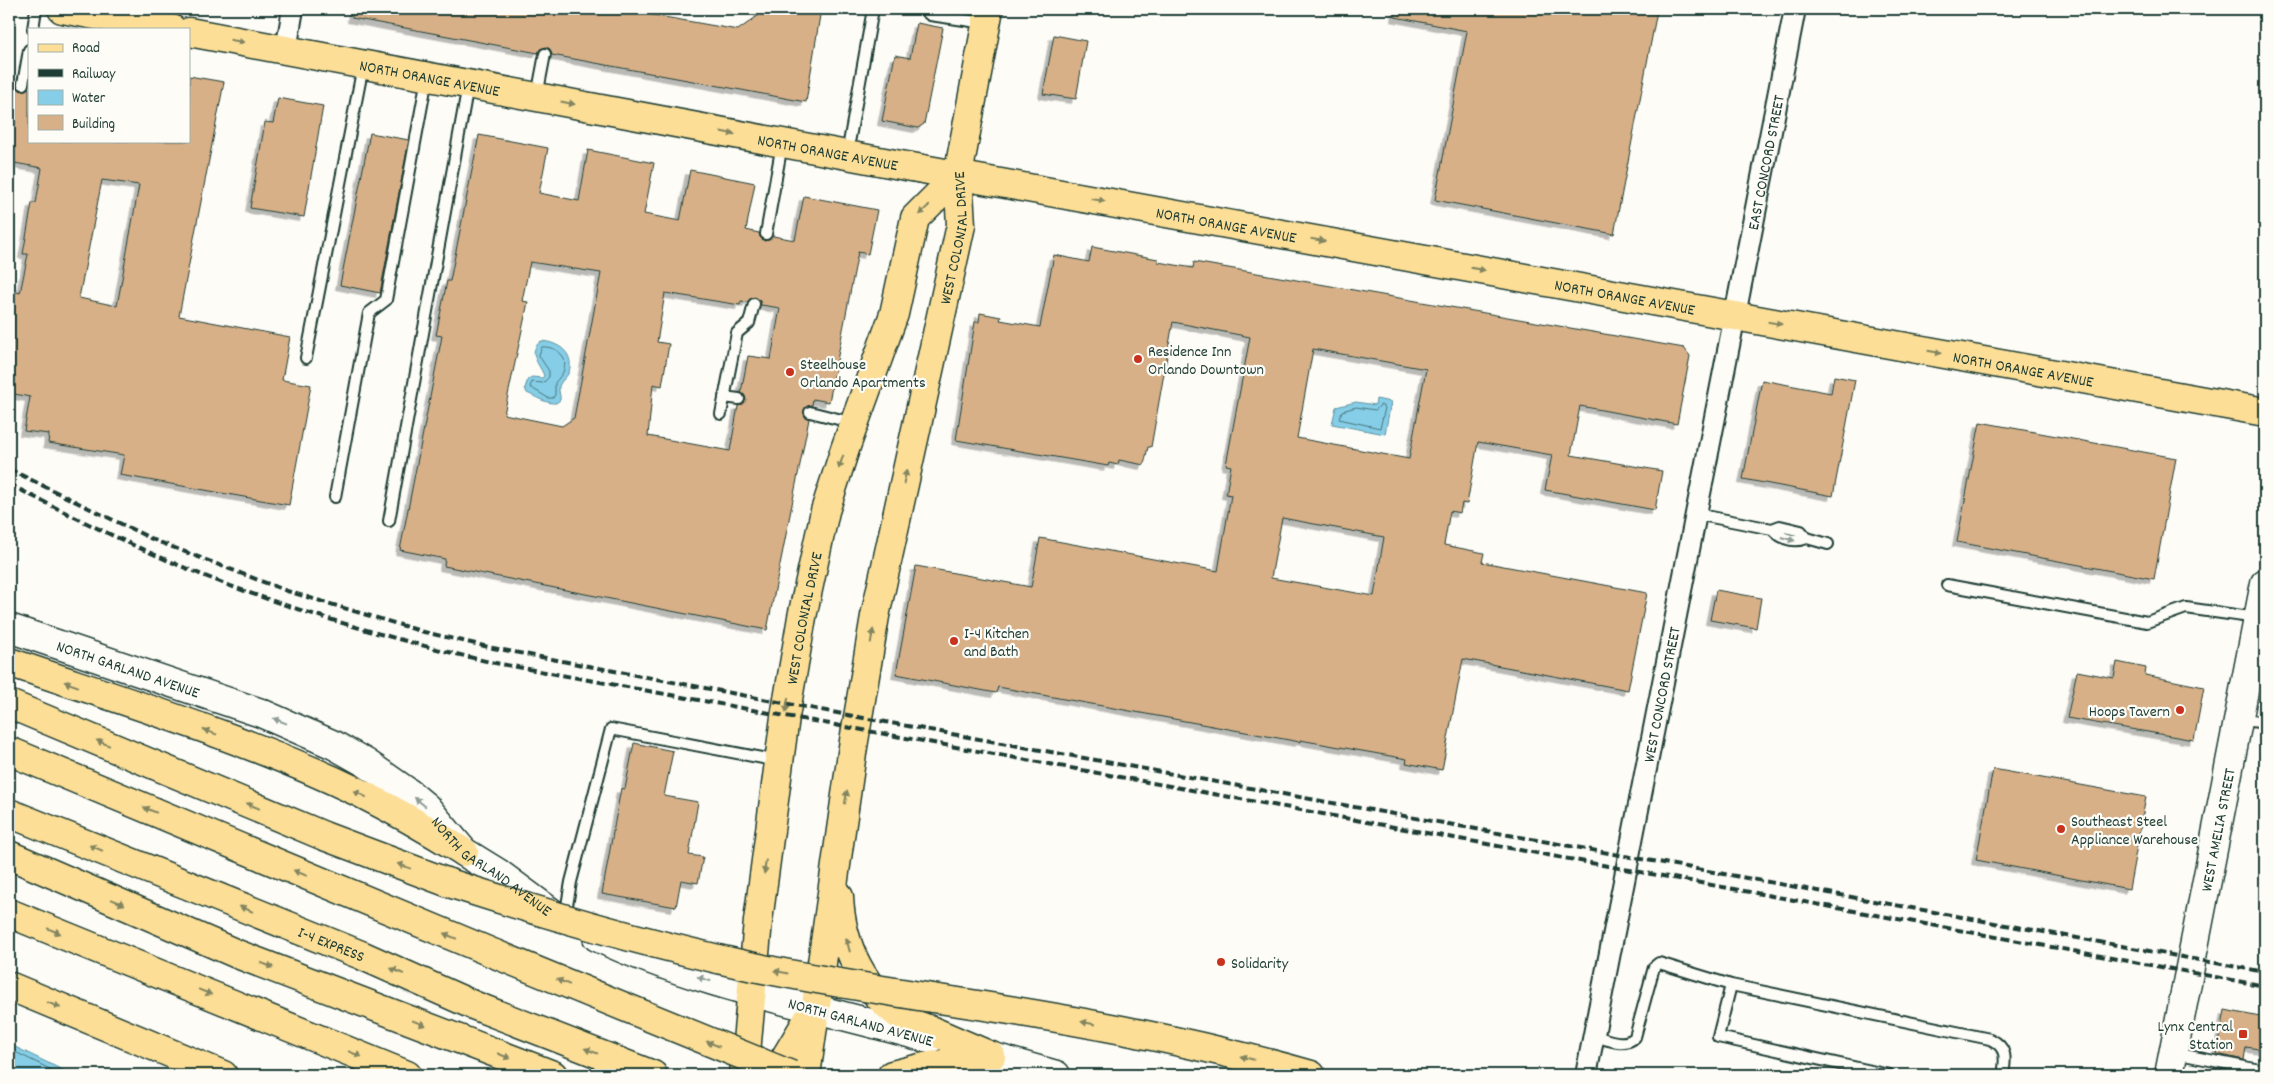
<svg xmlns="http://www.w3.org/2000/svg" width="2274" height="1084" font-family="Dekko,sans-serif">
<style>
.water{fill:#86cde7;stroke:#5d939f}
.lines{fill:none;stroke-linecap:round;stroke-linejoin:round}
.shore{stroke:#48777c;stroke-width:1}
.building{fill:#d7b088;stroke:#1f3d34;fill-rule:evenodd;filter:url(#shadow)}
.lane-casing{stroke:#1f3d34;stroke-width:14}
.street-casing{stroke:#1f3d34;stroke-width:24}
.secondary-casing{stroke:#1f3d34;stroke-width:31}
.primary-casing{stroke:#1f3d34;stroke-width:31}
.highway-casing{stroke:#1f3d34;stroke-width:31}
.lane{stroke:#fdfcf7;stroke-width:10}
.street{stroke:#fdfcf7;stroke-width:20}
.secondary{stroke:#fdfcf7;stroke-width:28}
.primary{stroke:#fcde96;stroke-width:28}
.highway{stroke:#fcde96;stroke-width:28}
.rail{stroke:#1f3d34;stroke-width:4;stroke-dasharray:8 4;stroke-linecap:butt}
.highway-bridge-casing{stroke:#1f3d34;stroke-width:31;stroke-linecap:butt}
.highway-bridge{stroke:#fcde96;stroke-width:28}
.oneway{fill:#828560}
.oneway2{fill:#8e9c96}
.poi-dot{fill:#c8321e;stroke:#fdfcf7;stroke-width:2}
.labels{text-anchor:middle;stroke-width:4.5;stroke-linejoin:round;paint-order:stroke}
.street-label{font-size:16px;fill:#1f3d34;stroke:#fdfcf7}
.poi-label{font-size:16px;fill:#1f3d34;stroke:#fdfcf7;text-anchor:start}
</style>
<defs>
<filter id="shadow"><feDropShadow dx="-4.5" dy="4.5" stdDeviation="0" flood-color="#0004"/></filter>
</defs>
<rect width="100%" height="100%" fill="#fdfcf7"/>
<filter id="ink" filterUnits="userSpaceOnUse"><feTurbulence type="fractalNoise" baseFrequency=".02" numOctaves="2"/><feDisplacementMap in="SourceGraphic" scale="10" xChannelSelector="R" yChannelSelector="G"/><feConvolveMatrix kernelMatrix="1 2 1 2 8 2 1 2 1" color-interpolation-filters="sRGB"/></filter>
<g filter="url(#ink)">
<!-- water -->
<path class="water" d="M541,341C557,342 575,352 569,372C567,377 562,380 560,384C557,389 561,395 560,400L556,403C547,404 536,397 527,393L525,388L528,379L532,377L542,378L544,376C540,364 526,353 541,341Z
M1376,399L1391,402L1385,434L1332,424L1336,407L1356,402L1375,405Z
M9,1044L73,1075H9Z"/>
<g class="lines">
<!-- shore -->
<path class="shore" d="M542,347C555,346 568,355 564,369C563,375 558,378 555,383V395L553,398H548L530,387L532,382L543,383L549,377V371L539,356Z
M1381,405L1385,408L1380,428L1339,419L1342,411L1356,407L1375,410Z
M9,1049L62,1075"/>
</g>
<!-- building -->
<path class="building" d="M353,9H629L630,11L738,30L759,15L760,9H821L806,102L552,55L550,49L546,47L540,49L538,53L352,18Z
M1396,9H1645L1657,11L1614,234L1435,200L1467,31L1395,17Z
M917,23L943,28L924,124L918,128L882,121L895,55L910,58Z
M1054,35L1086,41L1076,99L1043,94Z
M189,76L224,82L179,316L290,337L282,380L311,385L289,505L120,475L124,455L48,443L49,434L24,431L30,397L9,393V290L20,293L28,254H23L32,203H36L42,168L9,162V84L16,86L21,91L29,88V141H189ZM102,180L139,185L117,306L79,298Z
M278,98L323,106L304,217L250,208L265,122L273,123Z
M370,133L409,140L380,293L340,285Z
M479,135L548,148L539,193L579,201L588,150L654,163L644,214L680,221L690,170L755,183L746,230L759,233L760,237L764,241L769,240L773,236L795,240L804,196L877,210L868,254L858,252L829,402L813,399L812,405L808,406L804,410L805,417L809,419L767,630L444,566L445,559L400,550L442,336L436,335L447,281H450ZM530,262L601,273L574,418L562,426L504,414L528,302L522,301ZM665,293L740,305L741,301L747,302L750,299L755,297L759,300L761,305L780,308L771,359L748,356L741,392L745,396L746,400L742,405L738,406L730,451L648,436L653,384L662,386L669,344L657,342Z
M1092,247L1158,259V262L1193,268L1194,262L1684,348L1690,356L1677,424L1580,406L1571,455L1662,471L1655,510L1545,490L1552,455L1478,442L1467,504L1462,503L1460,513L1450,511L1444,545L1484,553L1482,562L1647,593L1628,690L1463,659L1442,770L1406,763L1407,759L1300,740V742L998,687L996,693L896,674L916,566L1031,587L1040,538L1218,571L1231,495L1226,494L1231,466L1226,465L1250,337L1173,322L1151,447H1148L1144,465L1119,460L1118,465L1109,463L1108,466L956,440L975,322H979L980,313L1001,317L1000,320L1040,327L1054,255L1089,262ZM1313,349L1426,369L1409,459L1297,438ZM1282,518L1384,537L1374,596L1271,578Z
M1834,376L1855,380L1833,496L1743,479L1762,380L1831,393Z
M1980,422L2176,458L2154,579L1957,542Z
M1716,590L1761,598L1756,628L1710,620Z
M2117,662L2146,668L2145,675L2204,687L2194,740L2067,718L2077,671L2114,678Z
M634,743L673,751L664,796L698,802L689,855L703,857L698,883L681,880L676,907L602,894L621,788L625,789Z
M1993,769L2146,797L2129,889L1976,860Z
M2225,1010L2265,1018V1050L2246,1047L2244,1060L2217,1054Z
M2214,1068L2241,1073V1075H2213Z"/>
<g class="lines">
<defs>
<path id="lane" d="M923,9L930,15L985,23
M33,29L36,9
M23,84L29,50
M537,96L545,54
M847,154L873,9
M766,234L782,144
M306,358L363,66
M724,397L739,399
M810,412L854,423
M721,414L737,333L749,323L754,304
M335,497L369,313L386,300L427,78
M1696,514L1772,529L1780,526L1801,531L1807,538L1828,544
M389,521L468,85
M1772,529C1782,539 1794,543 1807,538
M1947,585L2147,622L2186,608L2257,618
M2239,719L2265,723
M565,917L571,882L611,729L778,761
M1594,1036C1606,1039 1625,1048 1635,1037L1654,967L1659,963L1731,985
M2174,1053L2265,1071
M1889,1075L1718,1037L1731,985L1990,1039C2007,1047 2006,1058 2003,1075"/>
<g id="street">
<path d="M286,50L293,9"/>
<path id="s1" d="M1586,1075L1795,9"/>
</g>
<g id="secondary">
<path id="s2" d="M9,628L261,713L334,745L366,763L409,793L426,807L464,852L498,873L552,913"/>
<path d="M597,937C703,987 818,1007 930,1039"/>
<path d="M969,1050L1056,1075"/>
<path id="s3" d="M2169,1075L2265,583"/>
</g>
<g id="primary">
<path d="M62,9L172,29"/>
<path id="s4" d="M189,32L895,164L2265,412"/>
</g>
<g id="highway">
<path d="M9,662C126,702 246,738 358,792C394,810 429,830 464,852"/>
<path d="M9,704L324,836L449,883"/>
<path d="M9,751L495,954"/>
<path id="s5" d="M9,813L361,955L473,1005L653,1075"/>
<path d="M9,855L237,954L553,1075"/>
<path d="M839,897C841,946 864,992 906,1020C915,1025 926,1028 935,1032C953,1040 972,1048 991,1056"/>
<path d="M9,913L407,1075"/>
<path d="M9,986L223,1075"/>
<path d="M932,998C1060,1017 1186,1039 1311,1075"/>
<path id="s6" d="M744,1075L758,921L785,717L802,617L825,511L845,449L894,314L915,218L958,175"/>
<path d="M775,1075L809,1018"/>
<path id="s7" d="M806,1075L852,753L875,616L961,225L958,175L989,9"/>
<path d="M892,1075L924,1067L991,1056"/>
</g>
</defs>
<!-- lane casing -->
<use href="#lane" class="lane-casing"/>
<!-- street casing -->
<use href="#street" class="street-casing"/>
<!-- secondary casing -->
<use href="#secondary" class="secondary-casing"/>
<!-- primary casing -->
<use href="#primary" class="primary-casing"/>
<!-- highway casing -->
<use href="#highway" class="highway-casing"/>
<!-- lane -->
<use href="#lane" class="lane"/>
<!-- street -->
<use href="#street" class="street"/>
<!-- secondary -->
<use href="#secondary" class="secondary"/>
<!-- primary -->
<use href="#primary" class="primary"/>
<!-- highway -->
<use href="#highway" class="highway"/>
<!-- rail -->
<path class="rail" d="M9,469L154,540L287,591L424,632L493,648L858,717L2265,972
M9,484C83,522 158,559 236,588C319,618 404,642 490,662L2265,986"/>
<defs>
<path id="highway-bridge" d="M449,883C548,915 648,944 749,966C810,979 871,988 932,998
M495,954L791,1075"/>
</defs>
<!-- highway-bridge casing -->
<use href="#highway-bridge" class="highway-bridge-casing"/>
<!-- highway-bridge -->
<use href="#highway-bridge" class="highway-bridge"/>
</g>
<!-- one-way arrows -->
<defs><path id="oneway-solid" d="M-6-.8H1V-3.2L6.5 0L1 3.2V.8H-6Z" transform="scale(1.25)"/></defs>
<g class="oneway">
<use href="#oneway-solid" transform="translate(237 41) rotate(10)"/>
<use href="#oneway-solid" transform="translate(568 103) rotate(11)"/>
<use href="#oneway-solid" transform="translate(728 133) rotate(11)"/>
<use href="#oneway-solid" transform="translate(1098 200) rotate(10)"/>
<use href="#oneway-solid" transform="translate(924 210) rotate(137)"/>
<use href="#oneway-solid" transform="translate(1318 240) rotate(10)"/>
<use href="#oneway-solid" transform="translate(1478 269) rotate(10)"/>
<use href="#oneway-solid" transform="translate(1775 323) rotate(10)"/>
<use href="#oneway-solid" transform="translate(1935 352) rotate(10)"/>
<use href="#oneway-solid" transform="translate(841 462) rotate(109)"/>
<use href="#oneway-solid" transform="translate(905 477) rotate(-77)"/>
<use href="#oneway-solid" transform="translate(872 636) rotate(-80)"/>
<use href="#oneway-solid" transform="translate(71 684) rotate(-161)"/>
<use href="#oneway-solid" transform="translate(787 705) rotate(99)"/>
<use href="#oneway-solid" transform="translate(210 732) rotate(-160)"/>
<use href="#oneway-solid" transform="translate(103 743) rotate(-157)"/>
<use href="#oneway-solid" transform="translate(360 794) rotate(-154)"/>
<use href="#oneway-solid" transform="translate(846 797) rotate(-81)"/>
<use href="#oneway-solid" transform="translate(253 806) rotate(-157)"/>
<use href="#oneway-solid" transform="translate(150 810) rotate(-157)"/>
<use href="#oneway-solid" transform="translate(96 848) rotate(-158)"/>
<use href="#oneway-solid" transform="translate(404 866) rotate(-160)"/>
<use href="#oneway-solid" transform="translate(765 867) rotate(97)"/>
<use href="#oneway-solid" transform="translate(300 873) rotate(-157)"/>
<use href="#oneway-solid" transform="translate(118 902) rotate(23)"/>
<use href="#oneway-solid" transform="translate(246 909) rotate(-158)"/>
<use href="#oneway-solid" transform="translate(54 931) rotate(22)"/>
<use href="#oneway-solid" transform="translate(450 936) rotate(-157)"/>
<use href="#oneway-solid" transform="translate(848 945) rotate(-105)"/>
<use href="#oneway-solid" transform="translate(267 965) rotate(21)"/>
<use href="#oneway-solid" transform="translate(397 971) rotate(-156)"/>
<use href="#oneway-solid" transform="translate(781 972) rotate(-169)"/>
<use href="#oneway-solid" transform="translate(563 982) rotate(-158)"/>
<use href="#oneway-solid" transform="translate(205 992) rotate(22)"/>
<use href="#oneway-solid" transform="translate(54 1005) rotate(23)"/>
<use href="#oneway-solid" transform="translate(419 1023) rotate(21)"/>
<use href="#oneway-solid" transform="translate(1088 1023) rotate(-169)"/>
<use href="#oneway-solid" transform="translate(713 1044) rotate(-158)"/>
<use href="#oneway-solid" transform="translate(591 1051) rotate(-159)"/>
<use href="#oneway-solid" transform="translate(355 1054) rotate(22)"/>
<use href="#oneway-solid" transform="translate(504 1056) rotate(22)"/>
<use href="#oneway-solid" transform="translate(1247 1058) rotate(-166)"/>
</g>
<g class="oneway2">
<use href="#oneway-solid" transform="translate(1788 539) rotate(15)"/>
<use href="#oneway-solid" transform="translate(280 721) rotate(-159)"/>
<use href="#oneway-solid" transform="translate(420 802) rotate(-140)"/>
<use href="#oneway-solid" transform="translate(704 979) rotate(-163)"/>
</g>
</g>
<!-- markers -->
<g class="poi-dot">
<circle cx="1138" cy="359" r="5"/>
<circle cx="790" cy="372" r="5"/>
<circle cx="954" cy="641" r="5"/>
<circle cx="2180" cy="710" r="5"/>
<circle cx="2061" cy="829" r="5"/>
<circle cx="1221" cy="962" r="5"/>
<rect x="2238" y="1029" width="10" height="10" rx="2.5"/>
</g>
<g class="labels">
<!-- street labels -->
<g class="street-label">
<text dy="6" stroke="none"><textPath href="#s4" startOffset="245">NORTH ORANGE AVENUE</textPath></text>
<text dy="6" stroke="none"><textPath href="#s4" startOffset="650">NORTH ORANGE AVENUE</textPath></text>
<text dy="6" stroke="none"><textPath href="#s1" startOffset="930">EAST CONCORD STREET</textPath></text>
<text dy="6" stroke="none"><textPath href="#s4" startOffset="1055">NORTH ORANGE AVENUE</textPath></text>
<text dy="6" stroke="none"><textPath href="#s7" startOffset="851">WEST COLONIAL DRIVE</textPath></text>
<text dy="6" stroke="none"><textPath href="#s4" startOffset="1460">NORTH ORANGE AVENUE</textPath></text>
<text dy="6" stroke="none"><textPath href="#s4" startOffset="1865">NORTH ORANGE AVENUE</textPath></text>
<text dy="6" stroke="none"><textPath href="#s6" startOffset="461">WEST COLONIAL DRIVE</textPath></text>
<text dy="6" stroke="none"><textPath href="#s2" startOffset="126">NORTH GARLAND AVENUE</textPath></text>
<text dy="6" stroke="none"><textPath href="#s1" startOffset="388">WEST CONCORD STREET</textPath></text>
<text dy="6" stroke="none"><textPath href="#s3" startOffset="250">WEST AMELIA STREET</textPath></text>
<text dy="6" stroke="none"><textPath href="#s2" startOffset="546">NORTH GARLAND AVENUE</textPath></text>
<text dy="6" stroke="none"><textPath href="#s5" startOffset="348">I-4 EXPRESS</textPath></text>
<text transform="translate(861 1021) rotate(15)" y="6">NORTH GARLAND AVENUE</text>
</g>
<!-- poi labels -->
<g class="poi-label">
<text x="1148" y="356">Residence Inn<tspan x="1148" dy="18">Orlando Downtown</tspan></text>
<text x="800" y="369">Steelhouse<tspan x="800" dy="18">Orlando Apartments</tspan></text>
<text x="964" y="638">I-4 Kitchen<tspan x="964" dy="18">and Bath</tspan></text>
<text x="2170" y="716" text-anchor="end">Hoops Tavern</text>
<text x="2071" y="826">Southeast Steel<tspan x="2071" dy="18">Appliance Warehouse</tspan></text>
<text x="1231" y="968">Solidarity</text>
<text x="2233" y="1031" text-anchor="end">Lynx Central<tspan x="2233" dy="18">Station</tspan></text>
</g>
</g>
<!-- margin -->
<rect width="2274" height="1084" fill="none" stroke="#fdfcf7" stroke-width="30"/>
<rect x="15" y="15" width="2244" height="1054" fill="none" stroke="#1f3d34" stroke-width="2" filter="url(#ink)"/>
<!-- legend -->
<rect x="28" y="28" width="162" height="115" fill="#fdfcf7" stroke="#a4b0a9"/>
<rect x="38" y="44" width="25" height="8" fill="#fcde96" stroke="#a4b0a9"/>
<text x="72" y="52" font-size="15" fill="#1f3d34">Road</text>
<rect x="38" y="69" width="25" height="8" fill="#1f3d34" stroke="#a4b0a9"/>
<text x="72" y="78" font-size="15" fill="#1f3d34">Railway</text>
<rect x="38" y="90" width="25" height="15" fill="#86cde7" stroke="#a4b0a9"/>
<text x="72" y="102" font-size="15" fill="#1f3d34">Water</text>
<rect x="38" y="115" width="25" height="15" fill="#d7b088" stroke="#a4b0a9"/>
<text x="72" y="128" font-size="15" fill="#1f3d34">Building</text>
</svg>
